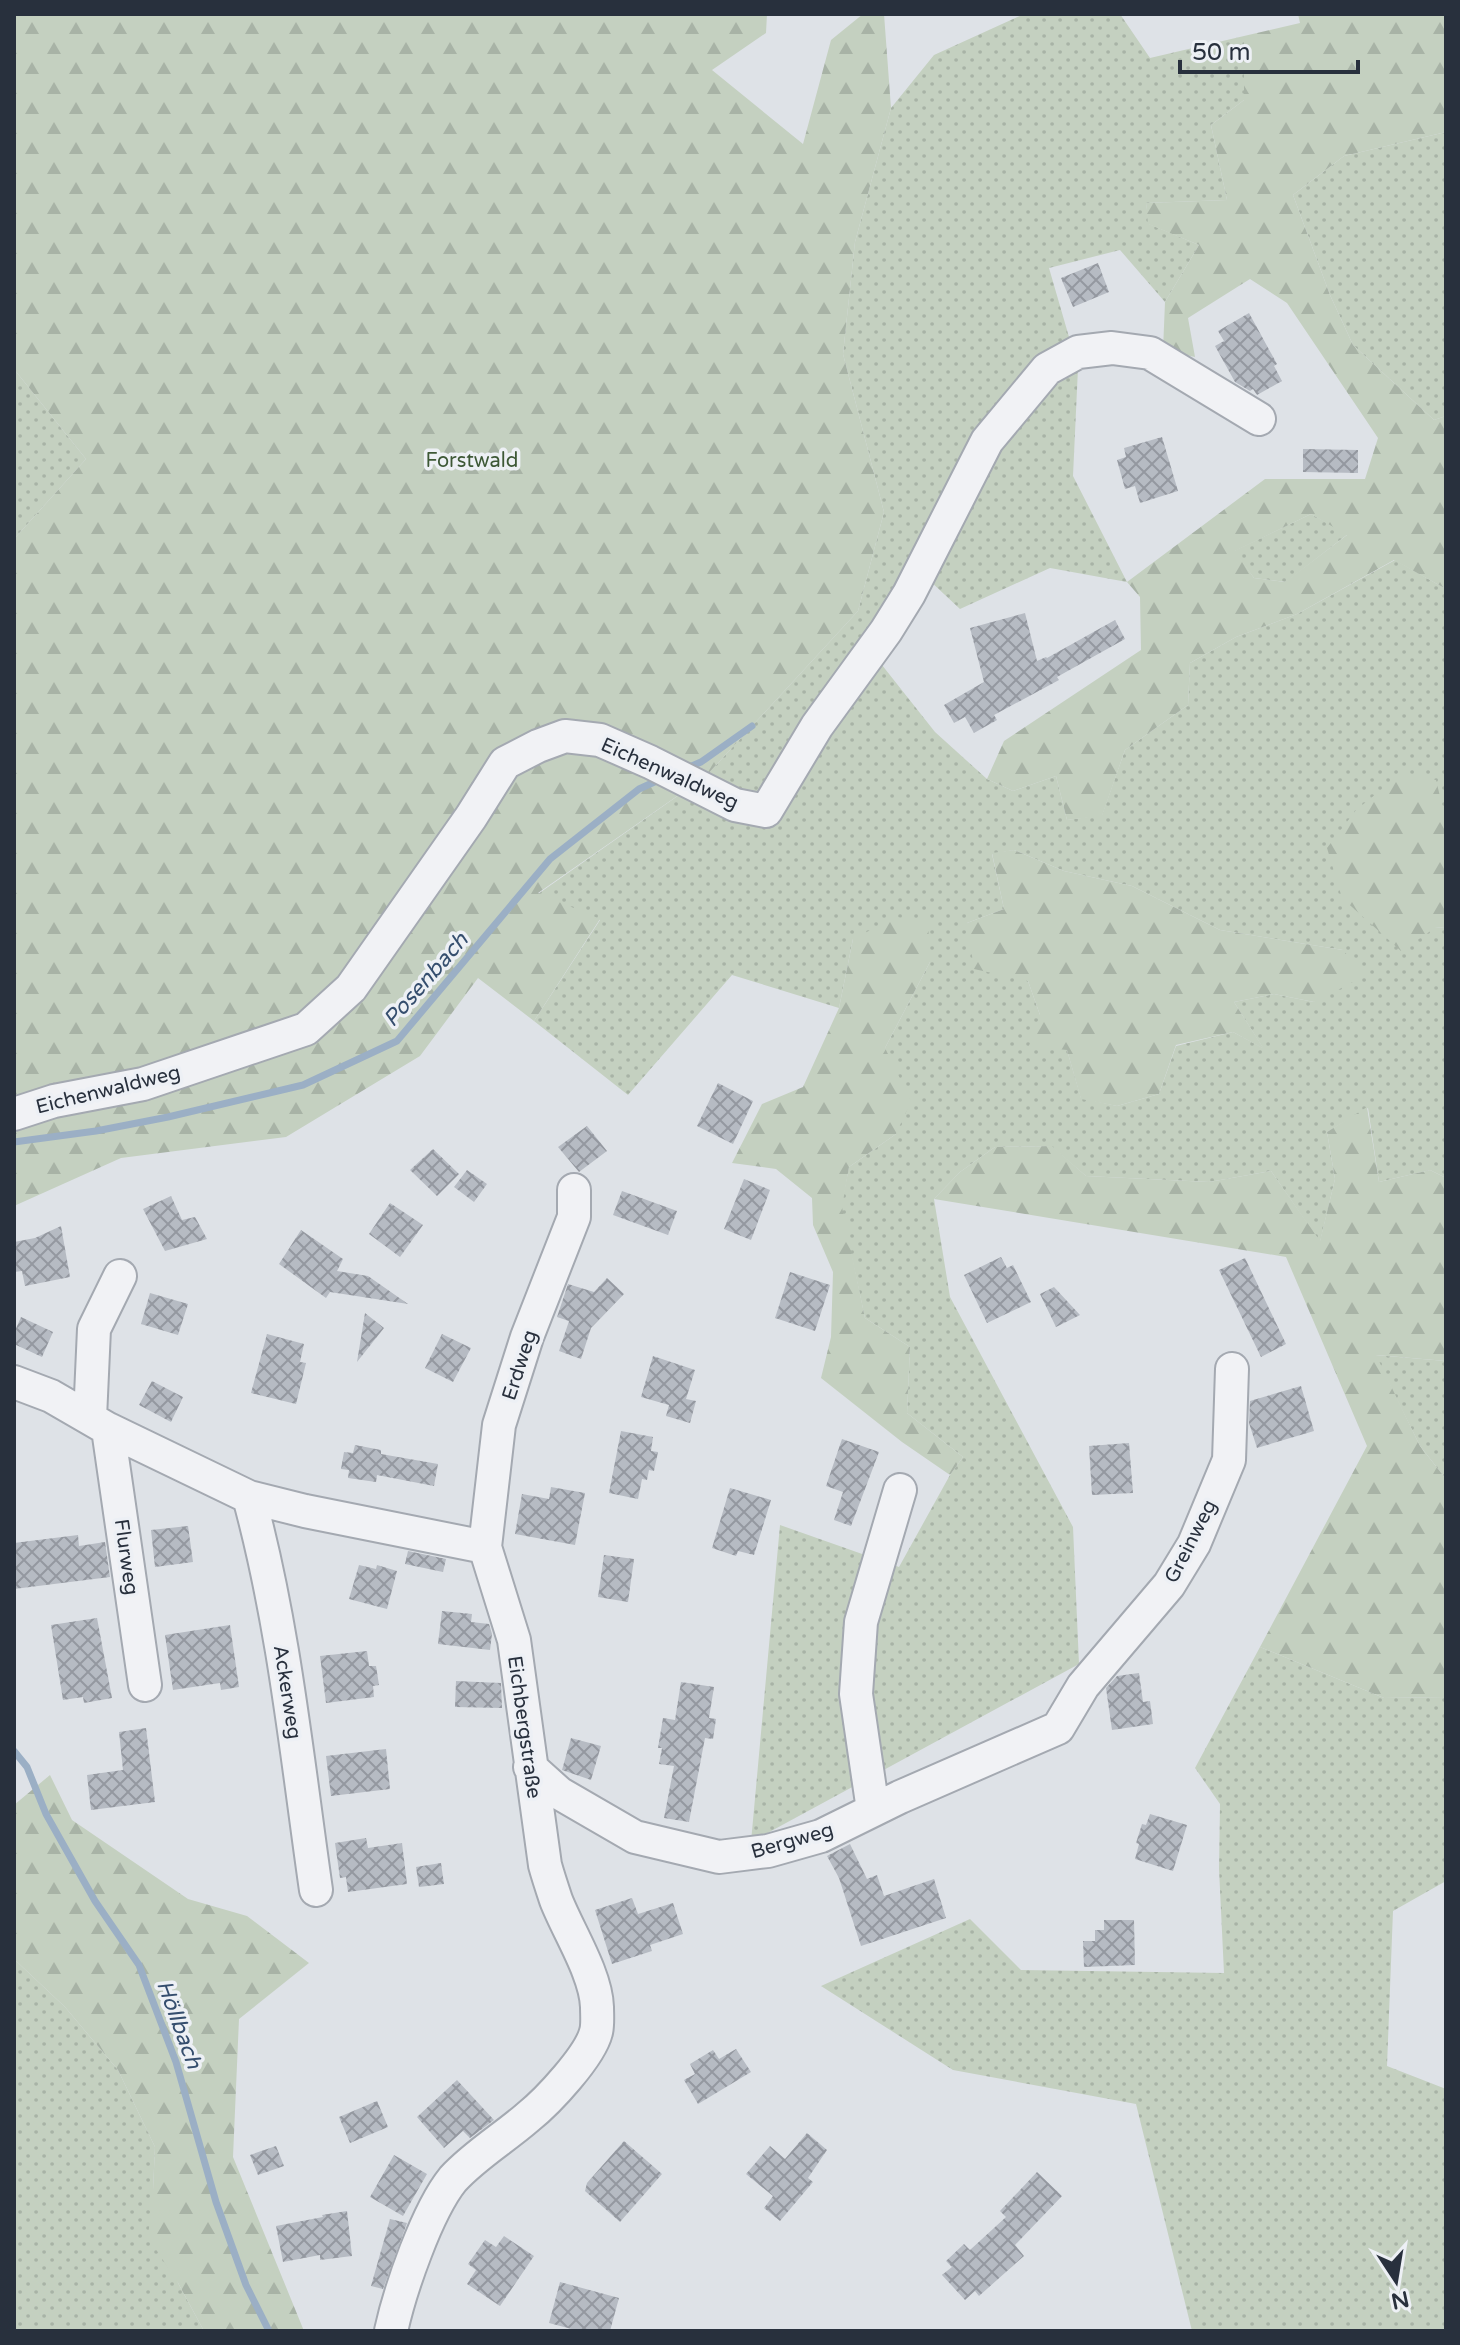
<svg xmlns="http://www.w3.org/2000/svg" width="1460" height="2345" font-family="'Varela Round',sans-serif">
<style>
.grass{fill:url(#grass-dots);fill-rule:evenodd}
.forest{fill:url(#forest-firs);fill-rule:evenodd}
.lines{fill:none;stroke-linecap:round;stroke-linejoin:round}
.stream{stroke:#9bafc5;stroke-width:7}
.building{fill:url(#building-cross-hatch)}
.minor-casing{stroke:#a4a9b1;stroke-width:36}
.minor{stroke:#f1f2f5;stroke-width:32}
.labels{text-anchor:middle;stroke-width:7;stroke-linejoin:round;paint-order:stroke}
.park-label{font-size:20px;fill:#3d5836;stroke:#edf0f5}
.street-label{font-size:20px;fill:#28303d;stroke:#edf0f5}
.water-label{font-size:22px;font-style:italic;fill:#354e6e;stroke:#edf0f5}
</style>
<defs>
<pattern id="grass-dots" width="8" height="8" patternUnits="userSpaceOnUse" patternTransform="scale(2)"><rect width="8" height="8" fill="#c4d0c0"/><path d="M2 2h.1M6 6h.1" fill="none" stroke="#a8b3a6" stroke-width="1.8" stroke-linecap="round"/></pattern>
<pattern id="forest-firs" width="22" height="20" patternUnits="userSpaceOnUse" patternTransform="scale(2)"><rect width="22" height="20" fill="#c4d0c0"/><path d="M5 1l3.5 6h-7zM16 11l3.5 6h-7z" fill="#a8b3a6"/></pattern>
<pattern id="building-cross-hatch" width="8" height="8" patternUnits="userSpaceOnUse" patternTransform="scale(2)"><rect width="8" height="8" fill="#b6bbc3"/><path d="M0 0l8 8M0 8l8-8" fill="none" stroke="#9498a0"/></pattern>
</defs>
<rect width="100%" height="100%" fill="#dee2e7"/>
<!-- grass -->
<path class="grass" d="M1024,14H1120L1150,58L1244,36V100L1211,125L1227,200L1146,203L1149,224L1199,245L1165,302L1120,250L1049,268L1078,368L1073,476L1127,582L1050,568L960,609L929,580L878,660L935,732L987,779L1013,791L1056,776L1067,820L1102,815L1125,750L1188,705L1190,663L1236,637L1297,614L1395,560L1446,589V821L1435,928L1446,927V1178L1430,1170L1379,1182L1368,1108L1327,1132L1335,1179L1320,1242L1271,1171L1209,1182L1086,1176L1051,1146L995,1147L960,1172L934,1199L950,1297L1073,1527L1079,1664L751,1842L780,1525L899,1567L950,1475L963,1457L907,1413L910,1347L865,1318L841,1207L849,1167L896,1134L885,1048L930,962L853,939L839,1008L732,975L628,1095L534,1021L600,920L538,894L706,776L858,611L884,512L843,354L855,242L891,108L934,55ZM1014,850L1064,871L1132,886L1220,930L1343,950L1314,1002L1274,994L1234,1002L1263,1048L1233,1032L1176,1046L1159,1094L1117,1106L1081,1098L1067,1050L1040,1015L1028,981L967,923L1004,909L992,854Z
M1446,132V416L1434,420L1353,345L1330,295L1293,195L1344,156Z
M14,369L86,459L14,539Z
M1311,514L1348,534L1286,582L1254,578L1234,551Z
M1375,1355L1446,1361V1479L1420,1446Z
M1260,1647L1384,1698L1446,1697V1881L1393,1911L1387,2066L1446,2089V2331H1192L1136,2104L953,2070L821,1986L970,1919L1021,1970L1224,1973L1219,1869L1220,1804L1195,1768Z
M14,1959L65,2007L118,2070L155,2147L153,2190L178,2283L204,2331H14Z"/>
<!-- forest -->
<path class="forest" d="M14,14H767L766,33L712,70L803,144L831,40L863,14H884L891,108L855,242L843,354L884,512L858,611L706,776L538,893L600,919L534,1021L478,978L420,1056L286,1137L121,1158L14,1206V539L86,459L14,369Z
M1298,14H1446V132L1344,156L1293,195L1330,295L1353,345L1434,420L1446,416V589L1394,560L1297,614L1236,637L1190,663L1188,705L1125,750L1102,816L1067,820L1056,776L1013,791L987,779L1004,741L1141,650L1140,597L1127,582L1265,479H1365L1378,438L1287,303L1250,279L1188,318L1195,357L1163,350L1165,302L1199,245L1148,224L1146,203L1227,200L1211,125L1244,100V36L1300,23ZM1311,514L1347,535L1285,582L1254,578L1235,551Z
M1401,774L1436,780L1446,821V927L1435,928L1401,951L1342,898L1327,848L1356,810Z
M1014,850L1064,871L1132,886L1220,930L1343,950L1365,976L1314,1002L1274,994L1234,1002L1264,1049L1233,1032L1176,1045L1159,1094L1117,1106L1081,1099L1067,1050L1029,1046L1040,1015L1028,981L974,969L967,923L1004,909L992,853Z
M896,917L928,922L930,962L885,1048L911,1101L896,1134L849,1167L842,1207L865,1318L910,1347L907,1413L963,1457L950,1475L902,1442L821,1378L831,1337L833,1272L813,1225L812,1198L776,1169L732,1163L762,1104L803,1087L839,1008L853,939Z
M1367,1107L1379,1182L1430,1170L1446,1178V1361L1376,1355L1420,1446L1446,1479V1697L1384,1698L1260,1647L1367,1446L1286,1257L934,1199L960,1172L995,1147L1052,1146L1086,1176L1209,1182L1271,1171L1320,1241L1335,1179L1327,1132Z
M50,1775L72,1820L188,1899L247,1916L309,1963L239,2019L233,2157L304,2331H204L178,2283L148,2237L153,2190L155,2147L118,2070L65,2007L14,1959V1805Z"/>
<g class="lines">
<!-- stream -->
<path class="stream" d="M687,768L701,762L752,726
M14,1142L96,1131L168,1117L303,1085L397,1041L550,859L639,789L661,779
M14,1751L27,1767L46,1814L95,1901L139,1965L176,2062L216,2202L246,2285L269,2331"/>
</g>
<!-- building -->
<path class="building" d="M1098,263L1109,292L1073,307L1061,278Z
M1249,313L1277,364L1274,366L1282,381L1257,395L1253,389L1250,391L1235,382L1215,346L1224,341L1218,331Z
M1162,437L1178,491L1140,503L1135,486L1125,489L1117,460L1126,457L1124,448Z
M1303,449L1358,450V473L1303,472Z
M1025,613L1037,661L1046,657L1047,658L1115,620L1125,639L1057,677L1059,680L994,715L997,720L974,733L965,717L954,723L944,705L984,682L970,628Z
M718,1083L753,1101L733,1144L697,1126Z
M587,1126L607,1151L579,1172L558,1147Z
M433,1149L459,1174L437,1196L410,1170Z
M467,1170L487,1184L474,1202L454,1187Z
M744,1179L770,1190L751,1240L724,1229Z
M622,1191L677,1211L668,1235L613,1215Z
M171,1196L182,1220L195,1217L207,1239L165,1251L143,1209Z
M390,1203L423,1225L400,1257L369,1234Z
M61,1226L70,1277L25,1286L22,1271L14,1272V1242L35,1238Z
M301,1230L343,1259L337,1271L368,1276L408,1304L330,1292L326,1298L279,1264Z
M1001,1257L1007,1268L1013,1265L1031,1302L987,1323L964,1275Z
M1245,1258L1286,1344L1261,1357L1219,1270Z
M790,1272L830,1285L815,1331L775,1318Z
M607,1278L624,1294L591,1328L581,1359L559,1351L569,1321L557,1317L568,1284L594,1292Z
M1054,1287L1080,1315L1056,1327L1040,1294Z
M150,1293L188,1304L178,1335L141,1324Z
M365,1313L384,1328L357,1362Z
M21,1317L53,1332L42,1357L14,1344V1333Z
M267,1334L304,1344L300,1362L306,1363L296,1404L251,1393Z
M442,1334L471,1348L453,1382L425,1368Z
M653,1356L695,1370L686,1399L696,1401L690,1423L666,1416L669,1405L641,1397Z
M152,1381L183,1397L171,1422L139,1405Z
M1301,1386L1314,1431L1257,1448L1249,1423L1250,1401Z
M621,1431L653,1437L651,1451L658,1452L654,1471L649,1470L647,1480L642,1479L638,1499L609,1493Z
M842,1439L879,1452L851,1526L834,1520L843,1492L826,1486Z
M1129,1443L1133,1493L1092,1495L1089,1446Z
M355,1445L381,1450V1454L438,1464L434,1486L377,1475L376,1482L348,1478L349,1470L341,1469L344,1452L353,1453Z
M551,1487L585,1493L575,1545L515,1534L522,1494L549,1499Z
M730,1488L771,1500L754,1555L738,1551L736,1556L712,1548Z
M188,1526L193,1562L155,1567L151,1530Z
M78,1535L79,1546L105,1542L110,1577L14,1589V1543Z
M408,1551L446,1559L443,1572L405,1564Z
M604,1555L634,1559L628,1602L598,1597Z
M359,1565L376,1569L377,1565L397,1571L387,1609L349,1599Z
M442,1611L472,1614L471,1622L489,1624L492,1634L490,1650L438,1644Z
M97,1618L112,1698L84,1703L83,1697L63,1700L51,1625Z
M230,1625L239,1687L221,1690L220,1683L173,1690L165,1635Z
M367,1651L369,1666H376L379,1685L373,1686L374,1697L326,1703L320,1656Z
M1139,1673L1143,1702L1150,1701L1153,1724L1112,1730L1106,1688L1117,1676Z
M456,1681L501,1683L502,1708L455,1707Z
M681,1682L714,1687L709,1718L716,1719L713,1739L705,1738L689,1822L664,1818L674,1766L659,1764L662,1748H658L663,1718L675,1720Z
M146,1728L155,1802L91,1810L87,1775L123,1770L119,1732Z
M571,1738L601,1746L591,1780L562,1770Z
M386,1749L390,1789L331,1796L326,1756Z
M1150,1814L1187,1825L1173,1871L1135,1859L1139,1844L1136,1843L1142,1824L1146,1825Z
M366,1838L368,1848L402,1843L407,1884L348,1892L346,1877L340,1878L335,1843Z
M850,1844L867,1879L877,1875L884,1896L934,1879L946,1918L861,1946L839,1878L827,1856Z
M441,1863L444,1884L419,1887L416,1867Z
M632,1898L638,1914L673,1903L683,1934L650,1945L652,1951L612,1964L595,1910Z
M1104,1920H1134L1135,1965L1084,1967L1083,1941H1095V1930H1104Z
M736,2049L751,2072L698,2104L684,2080L695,2074L690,2064L713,2050L719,2059Z
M457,2080L494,2120L470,2138L463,2131L444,2148L417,2117Z
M377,2101L388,2127L350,2143L339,2117Z
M807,2133L827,2150L808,2178L813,2182L780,2221L764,2208L773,2196L746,2174L770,2146L785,2159Z
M624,2141L662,2174L620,2222L585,2191L587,2183Z
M276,2146L284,2166L258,2175L250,2155Z
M394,2155L427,2174L403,2216L370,2197Z
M1037,2172L1062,2196L1015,2245L1024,2256L979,2296L975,2291L965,2300L942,2275L952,2267L946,2261L964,2244L970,2250L1006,2217L1000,2211Z
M347,2211L352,2256L320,2260V2255L283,2262L276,2226L323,2217L322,2215Z
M390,2219L407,2223L383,2289L371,2286Z
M504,2236L534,2256L500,2306L467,2284L476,2270L468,2264L485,2240L496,2247Z
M560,2282L619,2298L610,2331H579L549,2323Z"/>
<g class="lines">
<defs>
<path id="minor" d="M14,1114L54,1101L143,1084L306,1029L351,988L471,817L505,763L538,746L565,736L600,740L650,762L735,805L766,811L817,726L886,631L909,594L987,441L1047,369L1078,352L1112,348L1150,353L1259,419
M14,1382L51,1396L108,1429L249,1497L305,1511L485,1547L514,1640L545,1865C548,1876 552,1888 556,1900C568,1931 596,1974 597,2007C597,2014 598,2025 596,2032C590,2056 548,2101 528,2117C504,2138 475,2155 453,2179C427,2211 400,2290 391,2331
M90,1418L94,1329L120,1276
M108,1429L145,1685
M249,1497C284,1625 297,1758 316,1890
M485,1547L499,1425L527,1337L574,1217V1190
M530,1767L559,1793L635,1837L719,1857L768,1851L821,1836L900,1797L1058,1728L1083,1686L1169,1585L1194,1544L1229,1460L1232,1369
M873,1810L856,1694L861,1622L900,1490"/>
</defs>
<!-- minor casing -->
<use href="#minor" class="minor-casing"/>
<!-- minor -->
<use href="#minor" class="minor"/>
</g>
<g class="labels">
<!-- park labels -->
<g class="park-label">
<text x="472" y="467">Forstwald</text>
</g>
<!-- street labels -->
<g class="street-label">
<text transform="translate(670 773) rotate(24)" y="7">Eichenwaldweg</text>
<text transform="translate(108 1089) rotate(-14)" y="7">Eichenwaldweg</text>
<text transform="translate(519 1365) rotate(-72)" y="7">Erdweg</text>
<text transform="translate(1190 1541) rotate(-63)" y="7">Greinweg</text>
<text transform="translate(127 1557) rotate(82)" y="7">Flurweg</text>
<text transform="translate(288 1692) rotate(81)" y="7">Ackerweg</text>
<text transform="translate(525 1727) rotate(82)" y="7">Eichbergstraße</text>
<text transform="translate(792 1840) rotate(-16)" y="7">Bergweg</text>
</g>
<!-- water labels -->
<g class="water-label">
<text transform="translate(425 979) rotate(-49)" y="8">Posenbach</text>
<text transform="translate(180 2024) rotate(70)" y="8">Höllbach</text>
</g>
</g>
<!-- border -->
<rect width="1460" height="2345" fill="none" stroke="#28303d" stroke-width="32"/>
<!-- north arrow -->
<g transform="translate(1396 2281) rotate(168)" stroke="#edf0f5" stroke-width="6" paint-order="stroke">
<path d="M0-6L14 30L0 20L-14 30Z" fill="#28303d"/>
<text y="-12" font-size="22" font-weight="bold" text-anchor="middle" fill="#28303d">N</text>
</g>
<!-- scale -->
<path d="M1180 60v12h178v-12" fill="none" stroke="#28303d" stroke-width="4"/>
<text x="1192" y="60" font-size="24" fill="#28303d" stroke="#edf0f5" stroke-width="6" paint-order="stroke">50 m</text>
</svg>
